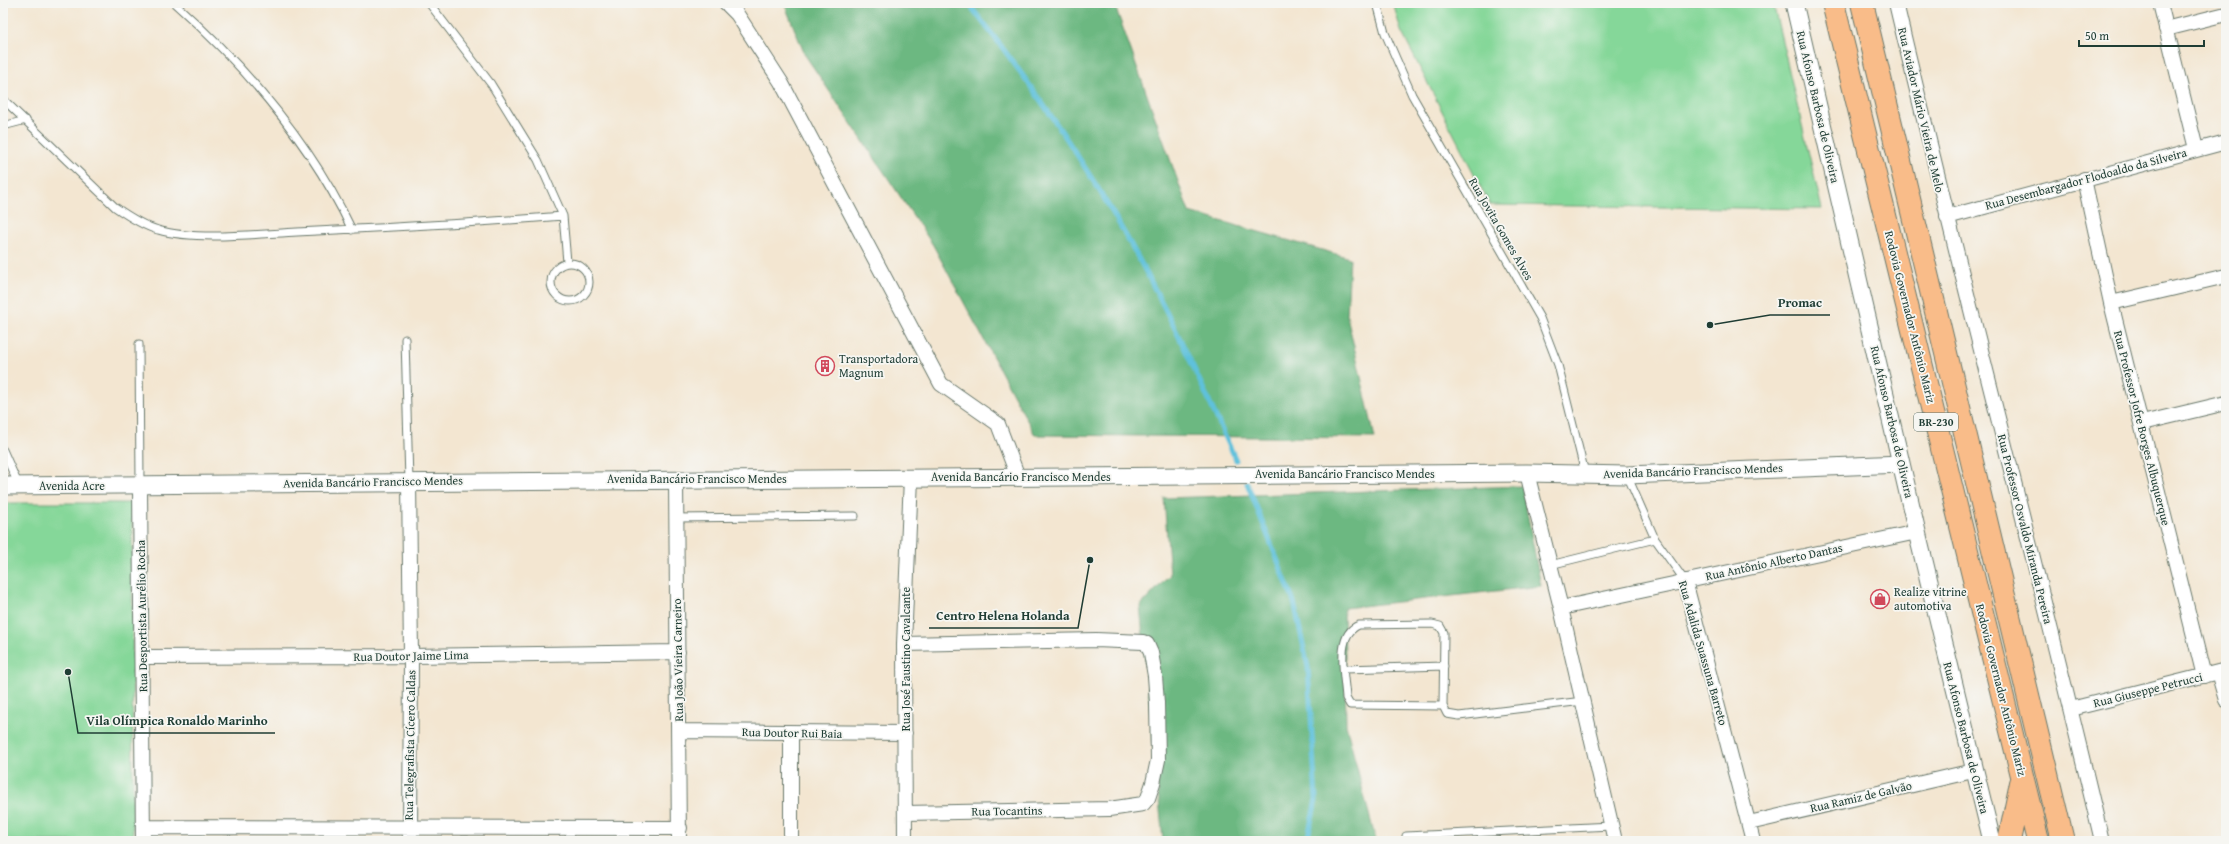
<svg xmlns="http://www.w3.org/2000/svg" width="2229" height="844" font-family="'Gentium Book Plus',serif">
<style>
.green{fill:#85d799;stroke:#528a66}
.forest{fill:#6cb881;stroke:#467a5a}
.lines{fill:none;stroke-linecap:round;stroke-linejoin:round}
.stream{stroke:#5ec1dc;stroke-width:5}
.service-casing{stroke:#69786b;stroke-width:9}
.minor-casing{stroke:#69786b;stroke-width:16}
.tertiary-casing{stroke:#69786b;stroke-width:19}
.trunk-casing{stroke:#69786b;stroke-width:24}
.service{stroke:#fff;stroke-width:7}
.minor{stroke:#fff;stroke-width:14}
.tertiary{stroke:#fff;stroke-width:17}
.trunk{stroke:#f9bc89;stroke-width:22}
.labels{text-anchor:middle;stroke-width:3.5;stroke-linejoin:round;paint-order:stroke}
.shield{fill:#f6f6f2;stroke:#60746d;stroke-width:1}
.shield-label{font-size:11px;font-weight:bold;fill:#1f3d34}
.street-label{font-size:12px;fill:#1f3d34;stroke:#f6f6f2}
.poi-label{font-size:12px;fill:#1f3d34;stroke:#f6f6f2;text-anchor:start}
.leader{fill:none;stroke:#1f3d34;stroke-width:1.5}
.callout-dot{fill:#1f3d34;stroke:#f6f6f2;stroke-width:1.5}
.callout-label{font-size:13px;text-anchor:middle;font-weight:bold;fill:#1f3d34;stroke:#f6f6f2;stroke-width:3.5;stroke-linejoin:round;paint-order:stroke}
</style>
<rect width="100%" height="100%" fill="#f6f6f2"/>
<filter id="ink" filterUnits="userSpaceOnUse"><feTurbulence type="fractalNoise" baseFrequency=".025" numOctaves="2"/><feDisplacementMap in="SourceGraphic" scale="8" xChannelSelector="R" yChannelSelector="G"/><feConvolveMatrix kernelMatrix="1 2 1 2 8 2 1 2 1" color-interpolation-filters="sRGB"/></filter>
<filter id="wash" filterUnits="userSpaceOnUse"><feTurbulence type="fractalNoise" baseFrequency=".012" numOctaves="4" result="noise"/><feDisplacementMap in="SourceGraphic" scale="16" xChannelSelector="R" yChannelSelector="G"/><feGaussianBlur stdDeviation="0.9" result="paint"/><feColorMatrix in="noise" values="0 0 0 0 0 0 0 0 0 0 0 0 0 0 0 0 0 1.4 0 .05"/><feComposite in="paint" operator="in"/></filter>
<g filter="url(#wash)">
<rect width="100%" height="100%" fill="#f3e6d1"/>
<!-- green -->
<path class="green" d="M1393,3H1773L1822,209L1490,205L1401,31Z
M3,503H132L133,841H3Z"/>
<!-- forest -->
<path class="forest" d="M784,3H1114L1189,212L1350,258L1347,316L1375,438L1035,435L933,245L805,55Z
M1522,486L1541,586L1344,608L1346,725L1376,841H1163L1140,606L1170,575L1164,498Z"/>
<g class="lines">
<!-- stream -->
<path class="stream" d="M968,3C1041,95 1107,195 1160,299C1188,352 1211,407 1236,460
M1247,483L1294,602L1308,667L1316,800L1307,841"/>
</g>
</g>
<g filter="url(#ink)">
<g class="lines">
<defs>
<path id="service" d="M174,3C247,68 310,141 352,230
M429,3L491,84L538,160L563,216L567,262
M1377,3L1385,33L1412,95L1540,318L1558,365L1585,473
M3,99L115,207C128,216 143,226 158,230C195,241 258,234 297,232C386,228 475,223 563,216
M3,126L26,120
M551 282a19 19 0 1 1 38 0a19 19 0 1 1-38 0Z
M405,339L409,481
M139,344L140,485
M3,450L19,486
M1627,475L1655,539L1685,581
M676,518L855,516
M1550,565L1655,539
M1345,669L1444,666
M1443,706L1350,705L1346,698C1345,677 1334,635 1359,625L1432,624L1440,626L1444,633L1443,706L1447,714L1459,716L1583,701
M1406,836L1611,826"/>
<path id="minor" d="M726,3L737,14L781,82L941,384L998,424L1018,477
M1896,3C1962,283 2036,561 2102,841
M2160,3L2196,149
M2166,29L2226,14
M2084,179L2111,303L2204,676
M1947,217L2226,142
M2111,303L2226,276
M2142,423L2226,403
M1527,473L1561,608L1615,841
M676,480L679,841
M409,481L411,656L410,841
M140,486L143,841
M1685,581L1753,841
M1561,608L1917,532
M904,644L1096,640L1143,642L1147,644L1151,653L1155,676L1157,703L1158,760L1153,783L1148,798L1143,804L1109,809L905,813
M143,657L411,656L678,652
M2218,672L2226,700
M2071,709L2226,670
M679,731L905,733
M1749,823L1973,771
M143,827L680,828
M791,841V733
M905,841L904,644L911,478"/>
<path id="tertiary" d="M1794,3L1917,532L1992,841
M3,486L1527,473L1627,475L1901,464"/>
<path id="trunk" d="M1833,3L2038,841
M1862,3L2063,841
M2009,841L2021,783"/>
</defs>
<!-- service casing -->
<use href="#service" class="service-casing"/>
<!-- minor casing -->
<use href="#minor" class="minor-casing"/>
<!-- tertiary casing -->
<use href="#tertiary" class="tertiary-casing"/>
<!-- trunk casing -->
<use href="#trunk" class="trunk-casing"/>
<!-- service -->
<use href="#service" class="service"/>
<!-- minor -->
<use href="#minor" class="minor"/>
<!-- tertiary -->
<use href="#tertiary" class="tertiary"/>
<!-- trunk -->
<use href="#trunk" class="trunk"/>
</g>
</g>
<!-- icons -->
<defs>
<symbol id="building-ring" viewBox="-11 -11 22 22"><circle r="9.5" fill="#f6f6f2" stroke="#d1495b" stroke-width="1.5"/><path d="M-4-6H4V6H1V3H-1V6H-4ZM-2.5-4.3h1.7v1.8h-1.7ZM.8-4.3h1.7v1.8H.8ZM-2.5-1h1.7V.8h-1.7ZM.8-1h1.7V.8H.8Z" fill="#d1495b"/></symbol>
<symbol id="shop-ring" viewBox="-11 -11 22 22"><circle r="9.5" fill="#f6f6f2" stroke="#d1495b" stroke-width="1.5"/><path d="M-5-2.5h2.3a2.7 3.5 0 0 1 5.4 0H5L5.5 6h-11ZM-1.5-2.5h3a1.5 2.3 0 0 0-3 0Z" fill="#d1495b"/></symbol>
</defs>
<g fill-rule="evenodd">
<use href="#building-ring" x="814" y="355" width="22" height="22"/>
<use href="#shop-ring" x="1869" y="588" width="22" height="22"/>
</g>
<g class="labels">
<!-- shield labels -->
<rect class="shield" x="1914" y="413" width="44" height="18" rx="3"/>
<g class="shield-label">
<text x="1936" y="426">BR-230</text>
</g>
<!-- street labels -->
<g class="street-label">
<text transform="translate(1818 107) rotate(77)" y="4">Rua Afonso Barbosa de Oliveira</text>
<text transform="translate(1921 110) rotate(77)" y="4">Rua Aviador Mário Vieira de Melo</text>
<text transform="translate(2086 179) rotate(-15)" y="4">Rua Desembargador Flodoaldo da Silveira</text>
<text transform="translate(1501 229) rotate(60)" y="4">Rua Jovita Gomes Alves</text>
<text transform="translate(1910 317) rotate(76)" y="4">Rodovia Governador Antônio Mariz</text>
<text transform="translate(1892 422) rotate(77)" y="4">Rua Afonso Barbosa de Oliveira</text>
<text transform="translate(2142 428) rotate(76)" y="4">Rua Professor Jofre Borges Albuquerque</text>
<text transform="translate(1693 471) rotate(-2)" y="4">Avenida Bancário Francisco Mendes</text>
<text x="1345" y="478">Avenida Bancário Francisco Mendes</text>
<text x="1021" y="481">Avenida Bancário Francisco Mendes</text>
<text x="697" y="483">Avenida Bancário Francisco Mendes</text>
<text transform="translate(373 482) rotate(-1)" y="4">Avenida Bancário Francisco Mendes</text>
<text x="72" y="490">Avenida Acre</text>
<text transform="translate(2025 529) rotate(76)" y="4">Rua Professor Osvaldo Miranda Pereira</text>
<text transform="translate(1774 562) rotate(-12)" y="4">Rua Antônio Alberto Dantas</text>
<text transform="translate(142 616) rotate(-91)" y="4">Rua Desportista Aurélio Rocha</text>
<text transform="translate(1703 653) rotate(74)" y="4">Rua Adalida Suassuna Barreto</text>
<text transform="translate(411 656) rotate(-1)" y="4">Rua Doutor Jaime Lima</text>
<text transform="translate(906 659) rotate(-90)" y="4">Rua José Faustino Cavalcante</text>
<text transform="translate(678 660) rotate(-91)" y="4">Rua João Vieira Carneiro</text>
<text transform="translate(2001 690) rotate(76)" y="4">Rodovia Governador Antônio Mariz</text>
<text transform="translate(2148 690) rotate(-14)" y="4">Rua Giuseppe Petrucci</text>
<text transform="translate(792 733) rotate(1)" y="4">Rua Doutor Rui Baia</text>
<text transform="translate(1966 738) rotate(76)" y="4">Rua Afonso Barbosa de Oliveira</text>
<text transform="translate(410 745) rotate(-89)" y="4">Rua Telegrafista Cícero Caldas</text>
<text transform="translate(1861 797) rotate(-13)" y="4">Rua Ramiz de Galvão</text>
<text transform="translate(1007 811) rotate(-1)" y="4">Rua Tocantins</text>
</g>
<!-- poi labels -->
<g class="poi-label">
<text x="839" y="363">Transportadora<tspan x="839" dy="14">Magnum</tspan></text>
<text x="1894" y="596">Realize vitrine<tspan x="1894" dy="14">automotiva</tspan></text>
</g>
</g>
<!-- callouts -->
<path class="leader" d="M1710 325L1770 315H1830M1090 560L1078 628H929M68 672L78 733H275"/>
<g class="callout-dot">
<circle cx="1710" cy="325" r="4"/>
<circle cx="1090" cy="560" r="4"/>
<circle cx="68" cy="672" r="4"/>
</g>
<g class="callout-label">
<text x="1800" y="307">Promac</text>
<text x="1003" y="620">Centro Helena Holanda</text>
<text x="177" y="725">Vila Olímpica Ronaldo Marinho</text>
</g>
<!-- margin -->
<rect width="2229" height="844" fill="none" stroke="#f6f6f2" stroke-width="16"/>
<!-- scale -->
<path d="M2079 40v6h125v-6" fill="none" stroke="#1f3d34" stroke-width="2"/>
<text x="2085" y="40" font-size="12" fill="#1f3d34" stroke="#f6f6f2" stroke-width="3" paint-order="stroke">50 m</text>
</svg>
